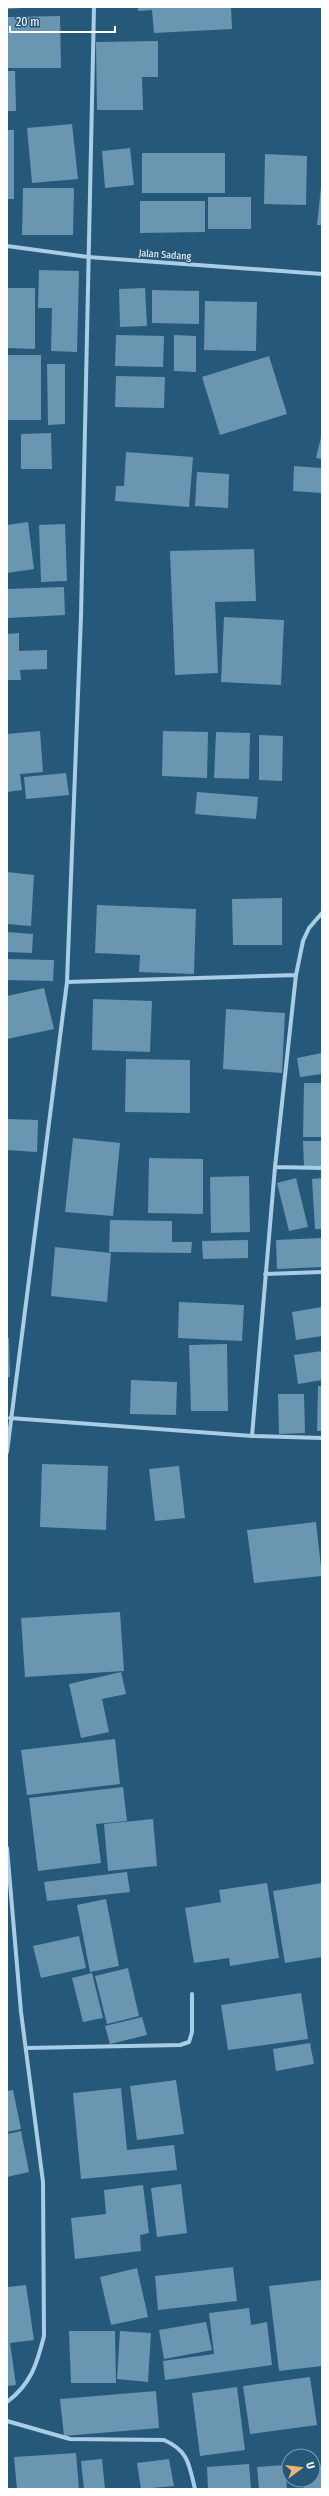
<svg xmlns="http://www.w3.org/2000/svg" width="329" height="2496" font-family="'Fira Sans Condensed',sans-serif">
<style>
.building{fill:#6a96b2}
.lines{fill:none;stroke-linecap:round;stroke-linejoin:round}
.minor{stroke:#a9cde4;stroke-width:4}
.labels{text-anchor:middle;stroke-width:3;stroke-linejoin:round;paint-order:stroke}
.street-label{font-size:10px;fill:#fff;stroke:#26587a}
</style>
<rect width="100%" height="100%" fill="#26587a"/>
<!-- building -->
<path class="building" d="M7,7H22V8L7,9Z
M138,7H231L232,29L154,33L152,10L138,11Z
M60,16L61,68H7V17Z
M158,41V77H142L143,110H97L96,42Z
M7,71H15L16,111H7Z
M72,124L78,179L32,183L27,128Z
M7,130H14V199H7Z
M130,148L134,185L105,188L102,151Z
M142,153H225V193H142Z
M265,154L307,156L306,205L264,204Z
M321,187H322V225H317Z
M23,188H74L73,235H22Z
M208,197H251V229H208Z
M140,201H205V232L140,233Z
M39,270L79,271L77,352L51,351L52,308H38Z
M7,288H35V349L7,348Z
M145,288L147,326L120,327L119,289Z
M152,290L199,291V324L152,323Z
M205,301L257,302L256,351L204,350Z
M116,335L164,336L163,367L115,366Z
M174,335L196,336V372L174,371Z
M8,355H41V420H8Z
M269,356L287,414L220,435L202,377Z
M47,364H65V424L48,425Z
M116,376L165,377L164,408L115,407Z
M51,433L52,469H21V434Z
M322,433V459L316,458Z
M126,452L193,457L189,507L115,501L116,486H124Z
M294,466L322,468V493L293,491Z
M197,472L229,474L228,508L195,506Z
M28,522L34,569L7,573V525Z
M65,524L67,581L41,582L39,525Z
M254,549L256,601L215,602L218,673L175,675L170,551Z
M64,587L65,615L8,618L7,589Z
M224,617L284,620L281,685L221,682Z
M19,633V651L47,650V669L20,670L21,680H7V634Z
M40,731L43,772L20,774L22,790L7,792V734Z
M163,731L208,732L207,778L162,776Z
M216,732L250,733L249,779L214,778Z
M259,735L283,736L282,781L259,780Z
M66,773L69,795L26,799L24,777Z
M197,792L258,797L256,819L195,814Z
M7,872L34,875L31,926L7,924Z
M282,898V945H233L232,899Z
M97,905L196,909L194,974L139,972L140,955L95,953Z
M7,932L33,934L32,953L7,952Z
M7,959L54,960L53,981L7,980Z
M44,988L54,1029L7,1039V996Z
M93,999L152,1001L150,1052L92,1050Z
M226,1009L285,1013L282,1073L223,1069Z
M322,1053V1074L300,1077L297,1058Z
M126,1059L190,1060V1113L125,1112Z
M304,1083H322V1137H303Z
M7,1119L38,1120L37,1152L7,1150Z
M73,1138L120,1143L113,1216L65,1212Z
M303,1141H322V1167H304Z
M149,1158L203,1159V1214L148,1213Z
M249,1176L250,1232L211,1233L210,1177Z
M296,1178L308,1227L289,1231L277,1183Z
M322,1178V1229H315L312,1179Z
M110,1220L172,1221V1242H192L191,1253L109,1252Z
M322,1238V1267L277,1269L276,1240Z
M248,1240V1258L203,1259L202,1241Z
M55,1247L111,1253L107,1302L51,1296Z
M179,1302L244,1305L242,1341L178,1338Z
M322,1307V1336L296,1340L292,1312Z
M7,1338H9L10,1377H7Z
M227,1344L228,1411H191L189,1345Z
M322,1351V1380L298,1384L294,1355Z
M131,1380L177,1382L176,1415L130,1414Z
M318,1386H322V1431H317Z
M278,1394H304L305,1433L279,1434Z
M42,1464L108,1466L106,1530L40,1527Z
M179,1466L185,1518L155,1521L149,1469Z
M316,1522L322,1576L254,1583L247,1530Z
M120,1612L124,1671L25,1677L21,1618Z
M121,1672L126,1694L102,1699L109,1732L81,1738L69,1684Z
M115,1739L120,1784L27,1795L21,1750Z
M123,1787L127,1821L96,1824L101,1863L38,1871L29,1798Z
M153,1819L157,1866L108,1871L104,1824Z
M127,1872L130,1892L47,1901L44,1882Z
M267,1883L279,1958L230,1966L229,1958L194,1963L185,1908L221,1902L219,1890Z
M322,1883V1957L285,1963L273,1891Z
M106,1899L119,1966L90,1972L77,1905Z
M79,1936L86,1968L41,1978L33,1946Z
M128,1968L139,2016L107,2024L95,1976Z
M92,1973L103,2018L83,2022L72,1978Z
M301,1993L308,2039L228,2050L221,2005Z
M142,2017L147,2035L110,2044L105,2026Z
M310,2043L314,2064L276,2071L273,2049Z
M176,2080L184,2134L137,2140L130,2086Z
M121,2088L127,2150L174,2145L177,2170L81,2179L73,2093Z
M13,2090L21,2129L7,2132V2091Z
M21,2131L29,2172L7,2177V2134Z
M181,2184L187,2233L157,2237L151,2188Z
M143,2185L149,2233L140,2235L141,2251L75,2259L71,2218L106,2214L104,2190Z
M233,2267L237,2301L158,2310L155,2276Z
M137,2268L148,2317L111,2325L100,2277Z
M322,2280V2366L279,2371L269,2286Z
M26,2285L34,2340L10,2343L16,2385L7,2386V2287Z
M249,2308L251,2325L267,2322L272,2365L165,2380L163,2361L214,2354L209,2313Z
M206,2322L212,2350L164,2359L159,2330Z
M69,2331H115L116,2383H71Z
M120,2331L151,2333L148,2382L117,2379Z
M310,2377L317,2425L250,2434L243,2386Z
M237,2387L245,2450L200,2456L192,2393Z
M156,2391L159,2428L64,2436L60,2399Z
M76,2453L79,2489H17L14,2457Z
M102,2459L105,2489H84L81,2461Z
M169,2459L174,2486L141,2489L137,2463Z
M249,2464L251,2489H208L207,2467Z
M285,2465L287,2489H259L257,2467Z
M321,2465L322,2489H304L303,2480H313V2466Z"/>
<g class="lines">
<!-- minor -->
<path class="minor" d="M7,246L88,257L322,274
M67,982L296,975
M275,1167L322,1168
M265,1274L322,1272
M10,1418L252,1436L322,1438
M252,1436L275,1167L296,975L303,941L309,928L322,913
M7,1452L67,982L81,616L94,7
M7,1848L21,2012L43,2182L44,2336C37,2364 31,2384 7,2402
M26,2048L180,2045L189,2042L192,2032V1994
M7,2421L70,2439L164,2440C189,2451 189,2465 195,2489"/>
</g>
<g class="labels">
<!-- street labels -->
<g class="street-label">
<text transform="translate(165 254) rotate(4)" y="4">Jalan Sadang</text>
</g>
</g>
<!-- border -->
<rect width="329" height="2496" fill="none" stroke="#ffffff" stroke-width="16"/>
<!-- north arrow -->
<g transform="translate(301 2468) rotate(75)"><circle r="19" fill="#26587a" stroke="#7d9baf"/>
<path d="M0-3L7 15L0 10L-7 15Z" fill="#ecb46f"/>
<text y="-6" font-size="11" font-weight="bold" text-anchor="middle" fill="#ffffff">U</text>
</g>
<!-- scale -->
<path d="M10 26v6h105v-6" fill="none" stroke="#ffffff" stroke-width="2"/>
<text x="16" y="26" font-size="12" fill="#ffffff" stroke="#26587a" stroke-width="3" paint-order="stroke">20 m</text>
</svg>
